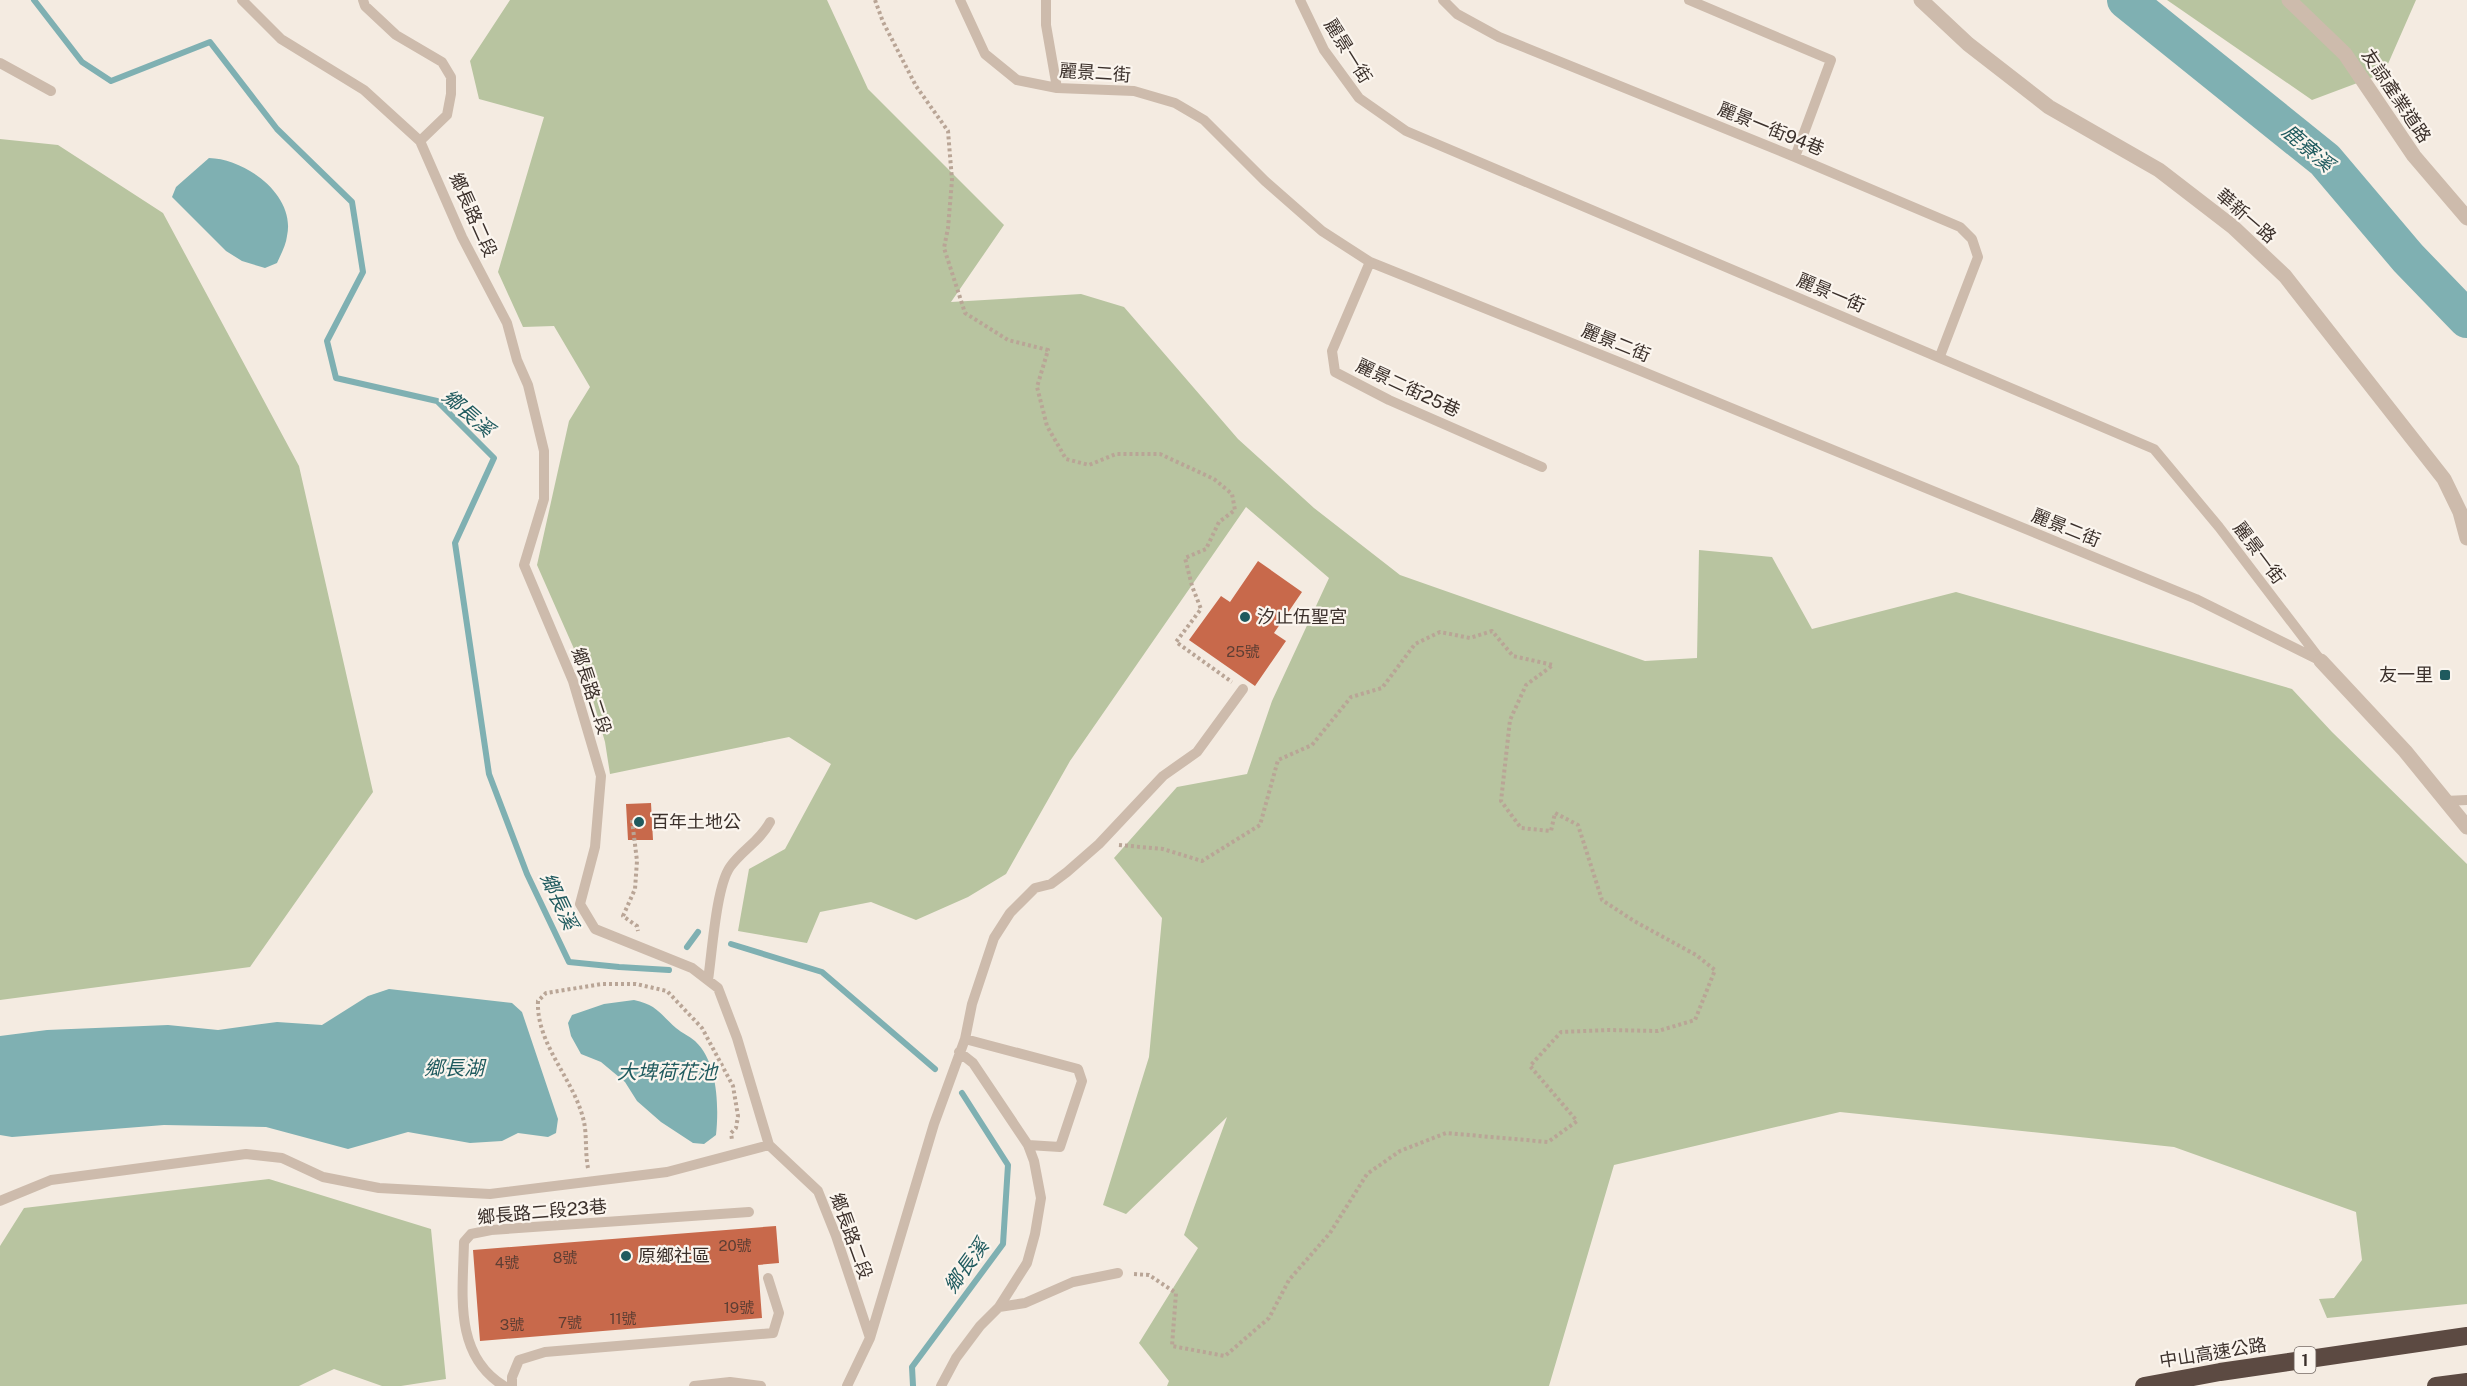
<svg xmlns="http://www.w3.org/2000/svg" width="2467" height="1386" font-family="'Public Sans','Noto Sans TC',sans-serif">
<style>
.green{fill:#b8c4a0}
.water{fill:#7fb0b2}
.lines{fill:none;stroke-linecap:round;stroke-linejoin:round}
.stream{stroke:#7fb0b2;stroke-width:6}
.river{stroke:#7fb0b2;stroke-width:38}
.building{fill:#c8694b}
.path{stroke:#b9a596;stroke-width:4;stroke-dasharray:3 3;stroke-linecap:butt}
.service{stroke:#cdbbac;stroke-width:10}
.minor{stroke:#cdbbac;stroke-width:15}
.motorway{stroke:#5c4a42;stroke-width:18}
.poi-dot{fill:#1f5a5e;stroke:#fbf5ee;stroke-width:2}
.labels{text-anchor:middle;stroke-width:4.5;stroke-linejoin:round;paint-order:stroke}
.number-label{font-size:15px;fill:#5e3e33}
.shield{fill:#fbf5ee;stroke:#756b66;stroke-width:1.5}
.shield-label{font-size:16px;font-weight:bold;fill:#3b302b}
.street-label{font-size:18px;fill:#3b302b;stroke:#fbf5ee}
.poi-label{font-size:18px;fill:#3b302b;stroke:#fbf5ee;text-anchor:start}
.water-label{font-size:20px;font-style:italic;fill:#1f5a5e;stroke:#fbf5ee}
</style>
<rect width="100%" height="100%" fill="#f4ebe1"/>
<!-- green -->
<path class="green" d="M510,0H827L868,89L1004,225L951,302L1081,294L1124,307L1238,439L1314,508L1400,575L1645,661L1697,658L1699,550L1772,557L1812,629L1956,592L2292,689L2332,732L2467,864V1304L2327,1318L2319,1299L2334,1298L2362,1260L2356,1212L2174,1147L1840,1112L1614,1165L1549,1386H1167L1169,1381L1139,1343L1198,1248L1184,1235L1227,1117L1126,1214L1103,1205L1149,1057L1162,918L1114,858L1177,787L1247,774L1272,701L1329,578L1246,507L1070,761L1006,874L968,897L916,920L871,902L820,912L807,943L738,931L749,869L785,849L831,764L789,737L610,774L605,742L586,676L537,565L569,421L590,387L554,326L523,327L498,272L544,117L479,99L470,61Z
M2167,0H2416L2384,73L2312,100Z
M0,139L58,145L163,213L299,466L373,792L250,967L0,1000Z
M269,1179L431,1229L446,1379L401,1386H382L334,1369L299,1386H0V1246L24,1208Z"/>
<!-- water -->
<path class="water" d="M209,158C246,159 296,195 287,236C286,245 281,254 277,263L265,268L242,261L226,251L172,197L176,187Z
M389,989L512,1003L522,1012L558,1119L556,1133L548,1137L518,1133L502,1141L470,1143L408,1132L348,1149L266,1127L164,1125L12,1137L0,1135V1036L47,1030L168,1025L218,1030L277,1022L322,1025L368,996Z
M634,1000C657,1005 659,1013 676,1028C682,1033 689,1036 695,1041C718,1062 719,1107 716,1135L704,1144L693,1143L661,1122L637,1101L625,1082L601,1062L581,1054L571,1036L568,1023L572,1015L604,1004Z"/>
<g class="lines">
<!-- stream -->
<path class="stream" d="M34,0L82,62L111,81L210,42L277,129L352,202L363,272L327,341L336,378L437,401L494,458L455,543L489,774L527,874L569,962L619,967L669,970
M731,944L822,972L935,1069
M687,947L698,932
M913,1386L912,1367L1003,1244L1008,1165L962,1093"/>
<!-- river -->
<path class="river" d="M2126,0L2325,160L2408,258L2467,319"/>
</g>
<!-- building -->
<path class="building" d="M1258,561L1302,592L1274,633L1286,641L1255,686L1189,640L1221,596L1230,602Z
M651,803L653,840H628L626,804Z
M776,1226L779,1263L758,1265L762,1318L480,1341L473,1250Z"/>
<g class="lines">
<!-- path -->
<path class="path" d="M875,0L883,22L916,86L948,131L952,180L948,228L944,248L965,313L1008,340L1048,350L1037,387L1047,426L1066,459L1089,465L1116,454H1160L1214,479L1232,494L1235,510L1219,522L1206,549L1185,558L1192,586L1201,609L1176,642L1232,682
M632,820L637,861L635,889L623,916L637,926L638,931
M1119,845L1163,849L1202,861L1260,825L1278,760L1312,745L1351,697L1382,688L1415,644L1440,632L1470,638L1492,631L1513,656L1553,665L1526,685L1510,720L1501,801L1521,828L1551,831L1555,813L1578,825L1602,900L1634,921L1696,955L1715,970L1695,1020L1658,1031L1609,1030L1561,1032L1530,1066L1577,1121L1548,1142L1446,1133L1400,1151L1367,1174L1330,1233L1289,1280L1269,1318L1225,1356L1172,1346L1176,1293L1149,1275L1133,1274
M588,1168C585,1153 587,1136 584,1122C575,1080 536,1045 538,1001L546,993L602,984H636L667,991L702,1028L733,1086L738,1116L736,1128L731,1133L732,1140"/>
<!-- service -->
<path class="service" d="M242,0L281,39L364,90L420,141L462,237L507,323L517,360L528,385L544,451V499L524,565L573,681L601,776L595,847L580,904L595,929L692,968L718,988L737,1038L769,1145L818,1191L836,1236L870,1338L847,1386
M363,0L365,6L396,35L442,62L451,77V94L447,115L420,141
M960,0L985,54L1017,80L1057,88L1134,91L1175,103L1204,120L1265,181L1322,231L1370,262L1641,371L2196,599L2321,661
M1046,0V25L1057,88
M1300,0L1324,50L1359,98L1406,131L2154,449L2219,527L2319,658
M1443,0L1457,14L1499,37L1795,157L1960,227L1972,239L1978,257L1940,356
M1689,0L1831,60L1795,157
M0,63L51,91
M1370,262L1332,351L1335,372L1389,400L1542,467
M2445,801L2467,800
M708,980C712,954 716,887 730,867C742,850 760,841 770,822
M965,1039L1078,1069L1082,1081L1060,1147L1028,1145
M0,1201L51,1180L246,1154L282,1158L323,1177L379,1188L490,1194L667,1172L769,1145
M999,1307L1025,1303L1073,1282L1118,1273
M870,1338L934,1124L965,1039L972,1004L994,938L1010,913L1035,888L1051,884L1067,872L1099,844L1163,776L1197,752L1243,689
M504,1386C453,1355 463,1293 464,1242L471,1234L491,1230L749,1212
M512,1386V1377L519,1360L545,1352L773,1333L779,1313L768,1278
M694,1386L730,1382L761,1386
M941,1386L956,1358L980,1326L999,1307L1027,1263L1035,1234L1041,1198L1034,1161L1028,1145L973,1063L959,1052"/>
<!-- minor -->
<path class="minor" d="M1921,0L1968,44L2049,107L2159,170L2233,227L2285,276L2444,479L2460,512L2467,538
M2289,0L2345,54L2414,156L2467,218
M2321,661L2405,751L2467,827"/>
<!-- motorway -->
<path class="motorway" d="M2144,1386L2220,1372L2467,1336
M2436,1386L2467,1382"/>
</g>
<!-- markers -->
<g class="poi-dot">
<circle cx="1245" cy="617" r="6"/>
<rect x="2439" y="669" width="12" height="12" rx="3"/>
<circle cx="639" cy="822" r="6"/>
<circle cx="626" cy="1256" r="6"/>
</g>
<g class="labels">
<!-- number labels -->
<g class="number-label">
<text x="1243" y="657">25號</text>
<text x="735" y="1251">20號</text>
<text x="565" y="1263">8號</text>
<text x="507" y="1268">4號</text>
<text x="739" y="1313">19號</text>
<text x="623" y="1324">11號</text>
<text x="570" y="1328">7號</text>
<text x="512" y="1330">3號</text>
</g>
<!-- shield labels -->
<rect class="shield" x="2294.5" y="1347" width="21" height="26" rx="4.5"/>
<g class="shield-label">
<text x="2305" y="1366">1</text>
</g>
<!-- street labels -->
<g class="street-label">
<text transform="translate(1348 51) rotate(58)" y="6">麗景一街</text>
<text transform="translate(1095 73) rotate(4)" y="6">麗景二街</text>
<text transform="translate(2396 96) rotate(56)" y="6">友諒產業道路</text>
<text transform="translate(1771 129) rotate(22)" y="6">麗景一街94巷</text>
<text transform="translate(473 215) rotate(66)" y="6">鄉長路二段</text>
<text transform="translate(2246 216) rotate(41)" y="6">華新一路</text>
<text transform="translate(1831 293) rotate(23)" y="6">麗景一街</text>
<text transform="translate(1616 343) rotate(22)" y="6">麗景二街</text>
<text transform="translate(1408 388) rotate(25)" y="6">麗景二街25巷</text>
<text transform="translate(2066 528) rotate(22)" y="6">麗景二街</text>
<text transform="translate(2259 553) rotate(53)" y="6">麗景一街</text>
<text transform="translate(591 691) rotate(72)" y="6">鄉長路二段</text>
<text transform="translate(542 1212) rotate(-5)" y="6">鄉長路二段23巷</text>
<text transform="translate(851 1236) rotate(70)" y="6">鄉長路二段</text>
<text transform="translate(2213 1353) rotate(-9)" y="6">中山高速公路</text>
</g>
<!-- poi labels -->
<g class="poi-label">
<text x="1257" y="623">汐止伍聖宮</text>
<text x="2433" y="681" text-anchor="end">友一里</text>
<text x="651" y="828">百年土地公</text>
<text x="638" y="1262">原鄉社區</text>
</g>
<!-- water labels -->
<g class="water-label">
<text transform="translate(2308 148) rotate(41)" y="7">鹿寮溪</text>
<text transform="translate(468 413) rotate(41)" y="7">鄉長溪</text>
<text transform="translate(559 901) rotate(65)" y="7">鄉長溪</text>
<text x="454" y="1075">鄉長湖</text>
<text x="667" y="1079">大埤荷花池</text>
<text transform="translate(966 1266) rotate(-54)" y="7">鄉長溪</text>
</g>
</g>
</svg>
